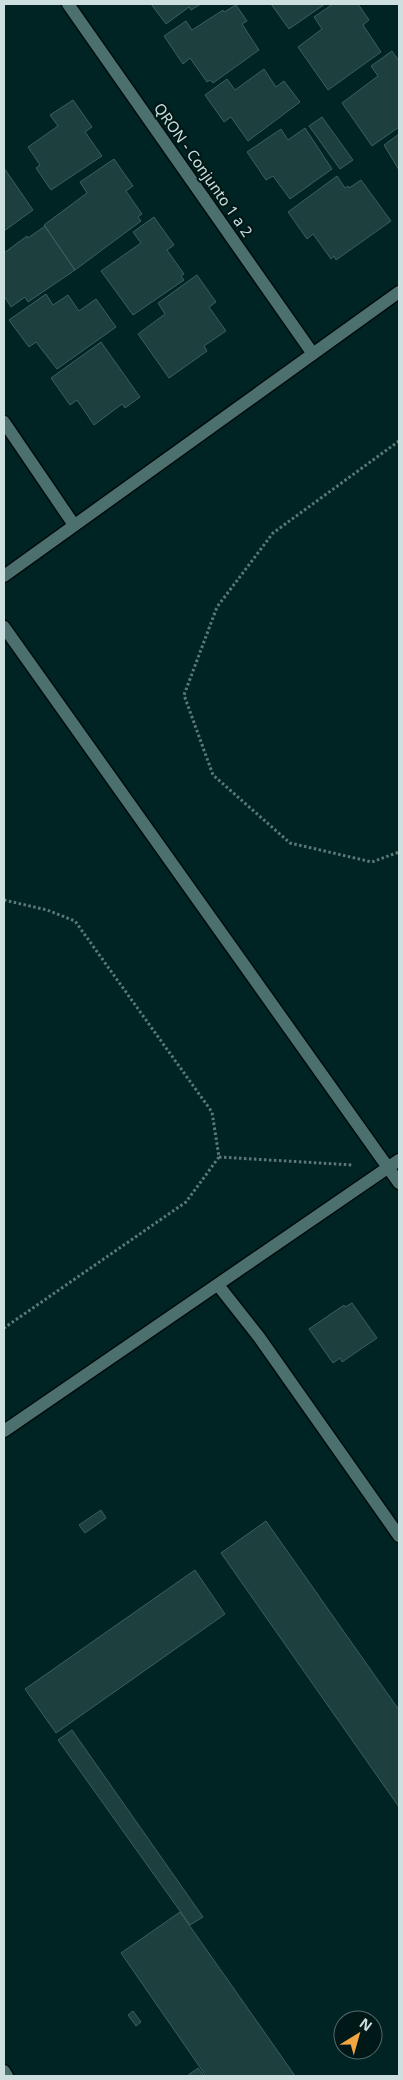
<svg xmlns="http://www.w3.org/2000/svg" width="403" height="2080" font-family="'Noto Sans',sans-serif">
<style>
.building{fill:#1d403f;stroke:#3b5f5d}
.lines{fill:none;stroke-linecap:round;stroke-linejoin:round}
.minor-casing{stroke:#000c0b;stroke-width:15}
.path{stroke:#5c7877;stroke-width:3;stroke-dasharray:2.5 2.5;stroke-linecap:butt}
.minor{stroke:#4c706e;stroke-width:12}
.labels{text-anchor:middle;stroke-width:4.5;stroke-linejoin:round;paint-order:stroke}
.street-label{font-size:15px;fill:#cde0df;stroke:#001918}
</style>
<rect width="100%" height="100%" fill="#002423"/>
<!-- building -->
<path class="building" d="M151,4H201L191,10L189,7L166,24Z
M271,4H325L289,29Z
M333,4H358L369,20L363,25L381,52L328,90L298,47L322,29L314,17Z
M236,5L247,21L242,24L259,50L213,83L210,80L207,82L190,58L183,64L164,36L186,21L192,30L223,10L224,12Z
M392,51L399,61V127L372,146L342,103L378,76L371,66Z
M264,69L276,87L284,81L300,102L248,141L231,117L224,122L205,95L227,79L235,90Z
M73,100L92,127L85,132L102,156L51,190L36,168L40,165L28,147L58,126L50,115Z
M322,117L353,160L340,169L309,126Z
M305,128L332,169L290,199L273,176L266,180L247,152L281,129L288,140Z
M399,134V170L384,145Z
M114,159L133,186L126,191L142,214L138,217L141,221L75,270L44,225L87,193L80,182Z
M4,168L33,210L4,231Z
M337,176L345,188L348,186L349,188L361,180L391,221L336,260L334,256L331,259L313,234L307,239L288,212Z
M154,217L174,245L167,250L184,274L181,276L184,280L133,315L101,271L141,243L133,232Z
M45,226L75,270L28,302L25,297L11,307L4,296V253L27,236L28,238Z
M197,275L216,302L209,307L226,331L204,346L207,351L169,378L138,334L165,314L158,303Z
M46,294L53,305L68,295L79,311L96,299L116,327L57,369L36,342L29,347L9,320Z
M101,342L140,397L125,408L122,404L94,425L77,400L70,405L51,378Z
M352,1303L377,1338L342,1362L340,1358L333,1363L309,1329L344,1305L345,1307Z
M101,1510L106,1518L85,1533L79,1525Z
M266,1521L399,1710V1807L221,1553Z
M195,1570L225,1614L56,1733L25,1689Z
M72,1730L203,1917L190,1925L58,1740Z
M180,1912L279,2053L295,2076H206L121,1953Z
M133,2011L141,2022L136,2026L128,2015Z
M198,2068L204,2076H187Z"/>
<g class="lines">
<defs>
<path id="minor" d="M68,4L313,354
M4,422L74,525
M4,576L399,292
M4,627L399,1183
M218,1285L259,1337L399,1536
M4,1431L399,1160
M4,2071L7,2076"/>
</defs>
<!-- minor casing -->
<use href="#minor" class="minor-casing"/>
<!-- path -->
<path class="path" d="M399,441L273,533L217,607L184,695L213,775L290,843L372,862L399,852
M4,900L47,910L75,921L212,1112L219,1157L186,1202L4,1328
M219,1157L353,1165"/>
<!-- minor -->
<use href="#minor" class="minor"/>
</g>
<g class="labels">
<!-- street labels -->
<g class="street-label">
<text transform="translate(203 170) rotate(55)" y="5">QRON - Conjunto 1 a 2</text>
</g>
</g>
<!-- border -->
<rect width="403" height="2080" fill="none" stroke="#cde0df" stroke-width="10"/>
<!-- north arrow -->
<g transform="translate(358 2035) rotate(37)"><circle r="24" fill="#001918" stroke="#526968"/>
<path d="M0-4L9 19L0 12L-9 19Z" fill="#f3a542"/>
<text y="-8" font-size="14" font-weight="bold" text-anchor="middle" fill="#cde0df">N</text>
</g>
</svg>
